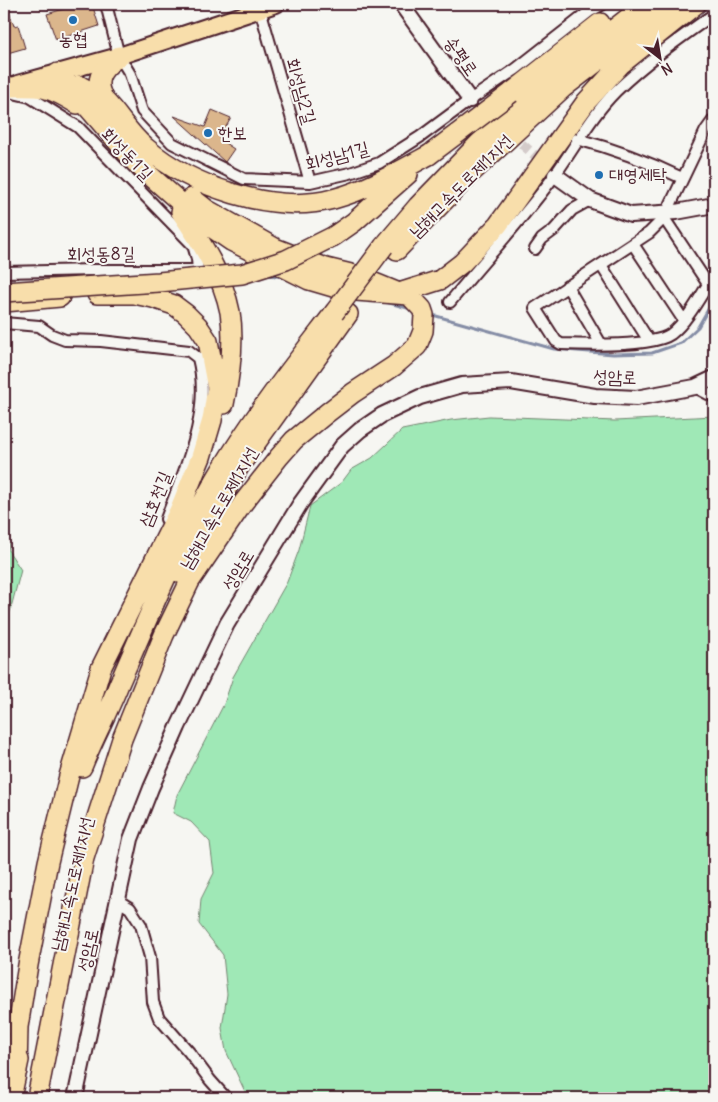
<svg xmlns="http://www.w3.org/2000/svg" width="718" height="1102" font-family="Delius,'Poor Story',sans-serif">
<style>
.green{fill:#9fe8b6;stroke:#748470}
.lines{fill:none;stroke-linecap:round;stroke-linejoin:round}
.stream{stroke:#848ca5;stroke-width:3}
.building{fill:#dbb68c;stroke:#4a1f2b}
.street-tunnel{stroke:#d4cbca;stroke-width:10;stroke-dasharray:10 5;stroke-linecap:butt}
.street-casing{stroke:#4a1f2b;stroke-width:14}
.secondary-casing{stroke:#4a1f2b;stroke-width:18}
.primary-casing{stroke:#4a1f2b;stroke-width:20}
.highway-casing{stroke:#4a1f2b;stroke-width:22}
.street{stroke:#f6f6f2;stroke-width:10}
.secondary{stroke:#f6f6f2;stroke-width:14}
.primary{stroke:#f8deab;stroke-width:16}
.highway{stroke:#f8deab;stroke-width:19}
.highway-bridge-casing{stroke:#4a1f2b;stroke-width:22;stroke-linecap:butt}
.highway-bridge{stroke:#f8deab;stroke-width:19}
.poi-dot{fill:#1f6fb2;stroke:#f6f6f2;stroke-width:2}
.labels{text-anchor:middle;stroke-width:4;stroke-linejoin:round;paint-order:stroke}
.poi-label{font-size:18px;fill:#4a1f2b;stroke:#f6f6f2;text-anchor:start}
.street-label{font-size:18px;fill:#4a1f2b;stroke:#f6f6f2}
</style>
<rect width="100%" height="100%" fill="#f6f6f2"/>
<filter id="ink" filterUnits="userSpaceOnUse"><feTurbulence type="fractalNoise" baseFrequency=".02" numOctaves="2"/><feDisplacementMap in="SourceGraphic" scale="10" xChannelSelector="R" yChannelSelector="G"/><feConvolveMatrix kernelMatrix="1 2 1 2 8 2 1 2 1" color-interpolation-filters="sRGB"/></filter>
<g filter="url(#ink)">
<!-- green -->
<path class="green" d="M489,416L615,421L714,416V1098H248L226,1051L222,1028L227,994L223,955L199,924L201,899L214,873L210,842L191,822L173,813L177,795L224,704L233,677L287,582L299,550L310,506L342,482L351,470L372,458L402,430L451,420Z
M4,501L10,509L8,550L21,570L4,634Z"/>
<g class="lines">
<!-- stream -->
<path class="stream" d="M267,275L285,277
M386,302L411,309
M429,314L554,349L613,354L652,353L681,343L698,327L714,299"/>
</g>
<!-- building -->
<path class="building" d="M4,4H6L14,26L18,25L25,48L4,54Z
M80,4H92L99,26L56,40L47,14Z
M212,110L231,118L219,139L234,149L225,162L174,116L205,127Z"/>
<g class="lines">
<!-- street-tunnel -->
<path class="street-tunnel" d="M510,134L551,169"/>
<defs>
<path id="street" d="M106,4L119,56L130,74L142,111L172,143L244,179L310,182L350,173L379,163L420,137L470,100L516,69L590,11L603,4
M260,9L310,182
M577,139C615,149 647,161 682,178
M664,218L649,233L535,308L556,341L561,344C585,345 653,347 671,334C688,321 702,293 714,275
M633,244L684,321
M535,249L542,239L554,230L572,210L590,200
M601,265L649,341
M4,272L94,270H198L197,259L193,245L78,127L30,97L13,93
M708,284L664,218L706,130L714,119
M567,286L601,344
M450,302C483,262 518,224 549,183C572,153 589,118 616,91C646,62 680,38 714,14
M4,323L39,326L52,335L65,340L101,341L189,351L198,358C212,413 185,468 166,519
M695,387L714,397
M117,900L130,908L141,925L150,957L153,1002L159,1018L189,1052L210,1080L226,1098"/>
<path id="secondary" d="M401,4L470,100
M555,175L590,200L631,215L676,212L714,205
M75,1098L131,839L151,788L178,727L227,624L300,504L342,446L360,430L382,415L420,397L462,385L511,382L595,396L636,398L695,387L714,378"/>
<path id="primary" d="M18,84L119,56L276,4"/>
<path id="highway" d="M79,85C87,90 98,95 105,101C119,115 129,134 145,147C190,186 273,215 333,199C367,190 398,172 429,155
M8,87C42,86 48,86 77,104
M511,93L600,23
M104,100C102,96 99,90 99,85C98,72 110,63 119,56
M192,198L206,209L275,248L326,268L355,275L399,293L440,280L462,263L498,225L586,102L621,64L696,4
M181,212C201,242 223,276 230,312C235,342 230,375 224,404
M334,236L354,222L408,174
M384,246L418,206L483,139L535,91L646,4
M397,250L471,173L563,88L672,4
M4,302L60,297
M182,574L207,523L240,465L348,314
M82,767C93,739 108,712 119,684C151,611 181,537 222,469C255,414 295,364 334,313
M17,1071L18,1027L28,965L48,862L69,776L101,668L179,511L201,457L212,420L217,388L208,341L198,326L186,314L174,305L153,298L134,294H97
M11,1098L19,1060
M37,1098L84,858L122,739L164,635L190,581L243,503L279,457L294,440L327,413L353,393L394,366L417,346L423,331L424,315L422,309L409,295L343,290L309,280L231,241L199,219L136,163L58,73"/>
</defs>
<!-- street casing -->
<use href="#street" class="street-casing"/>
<!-- secondary casing -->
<use href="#secondary" class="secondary-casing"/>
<!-- primary casing -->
<use href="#primary" class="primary-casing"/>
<!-- highway casing -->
<use href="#highway" class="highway-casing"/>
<!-- street -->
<use href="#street" class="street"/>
<!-- secondary -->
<use href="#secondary" class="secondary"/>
<!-- primary -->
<use href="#primary" class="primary"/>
<!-- highway -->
<use href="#highway" class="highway"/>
<defs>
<path id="highway-bridge" d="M429,155L511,93
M4,292L159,282L242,274L286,260L334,236
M334,313L384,246"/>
</defs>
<!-- highway-bridge casing -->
<use href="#highway-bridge" class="highway-bridge-casing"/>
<!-- highway-bridge -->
<use href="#highway-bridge" class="highway-bridge"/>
</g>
</g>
<!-- markers -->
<g class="poi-dot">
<circle cx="73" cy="20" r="5"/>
<circle cx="208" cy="133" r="5"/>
<circle cx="599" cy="175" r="5"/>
</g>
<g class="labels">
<!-- poi labels -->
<g class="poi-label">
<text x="73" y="45" text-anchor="middle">농협</text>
<text x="218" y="139">한보</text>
<text x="609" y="181">대영세탁</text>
</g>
<!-- street labels -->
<g class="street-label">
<text transform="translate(461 56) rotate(55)" y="6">송평로</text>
<text transform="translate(301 91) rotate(74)" y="6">회성남2길</text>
<text transform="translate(127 154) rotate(46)" y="6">회성동1길</text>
<text transform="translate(337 156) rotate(-15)" y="6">회성남1길</text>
<text transform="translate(461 186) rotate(-45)" y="6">남해고속도로제1지선</text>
<text transform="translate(101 254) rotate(-1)" y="6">회성동8길</text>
<text transform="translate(615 377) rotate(2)" y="6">성암로</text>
<text transform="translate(155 499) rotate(-68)" y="6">삼호천길</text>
<text transform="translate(219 508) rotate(-60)" y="6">남해고속도로제1지선</text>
<text transform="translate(238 570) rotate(-59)" y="6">성암로</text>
<text transform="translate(72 884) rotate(-77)" y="6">남해고속도로제1지선</text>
<text transform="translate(88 950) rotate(-78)" y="6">성암로</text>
</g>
</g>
<!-- margin -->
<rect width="718" height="1102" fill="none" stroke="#f6f6f2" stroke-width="20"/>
<rect x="10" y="10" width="698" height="1082" fill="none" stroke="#4a1f2b" stroke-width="2" filter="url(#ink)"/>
<!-- north arrow -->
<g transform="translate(660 58) rotate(149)" stroke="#f6f6f2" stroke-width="4" paint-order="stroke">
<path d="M0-4L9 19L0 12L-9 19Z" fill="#4a1f2b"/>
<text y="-8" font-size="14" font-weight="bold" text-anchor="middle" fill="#4a1f2b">N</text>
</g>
</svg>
